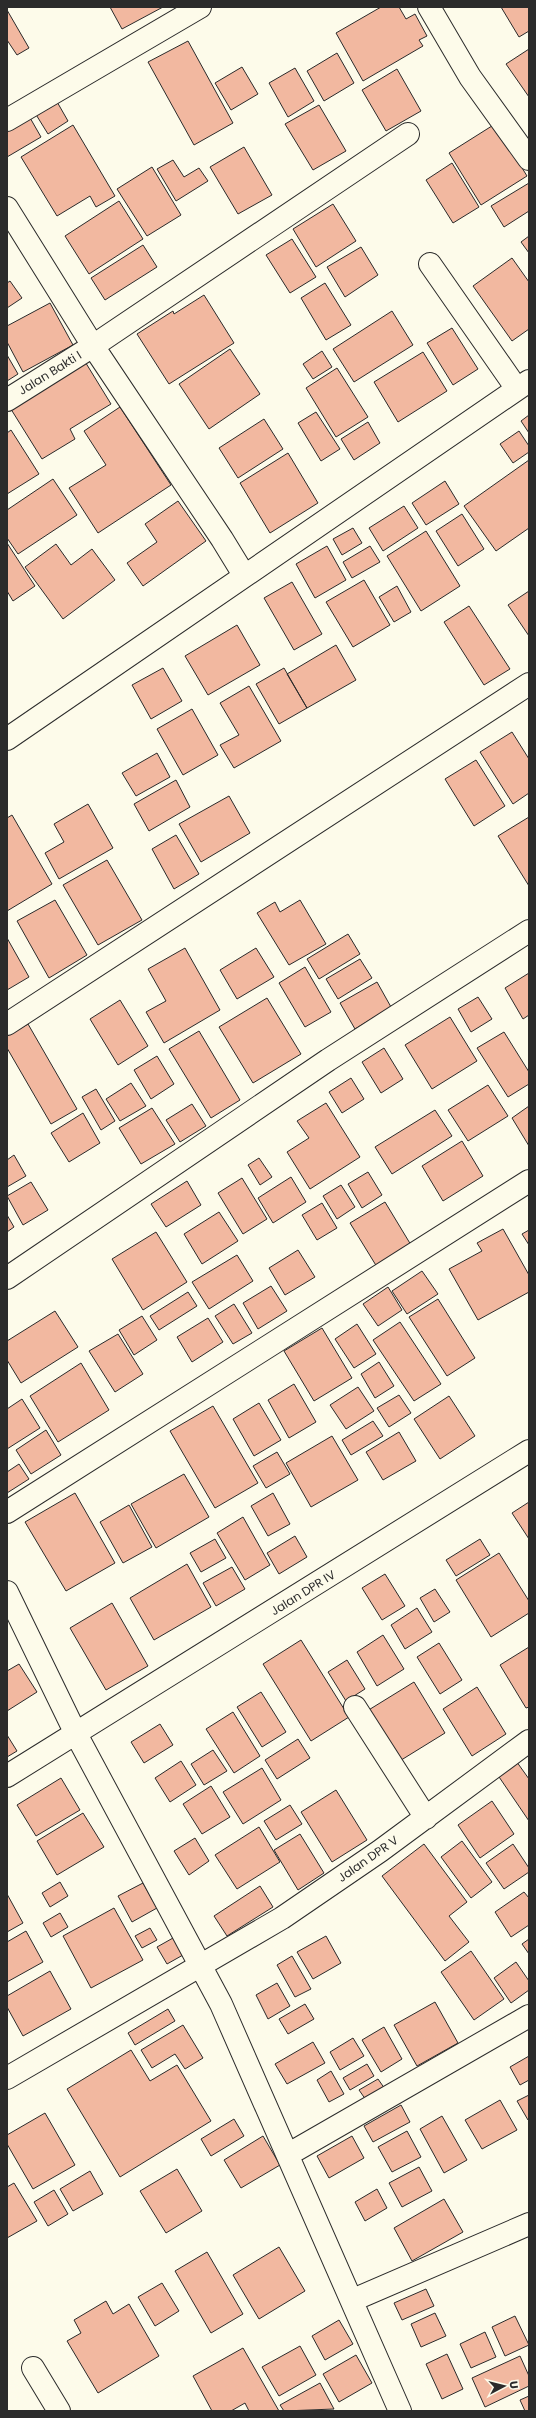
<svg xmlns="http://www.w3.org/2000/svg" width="536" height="2418" font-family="Poppins,sans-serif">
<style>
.building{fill:#f2b8a0;stroke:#2b2b2b}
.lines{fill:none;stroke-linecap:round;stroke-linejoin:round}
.street-casing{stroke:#2b2b2b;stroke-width:24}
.street{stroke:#fdfbea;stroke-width:22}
.labels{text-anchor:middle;stroke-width:3;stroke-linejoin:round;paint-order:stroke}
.street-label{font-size:12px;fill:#2b2b2b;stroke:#fdfbea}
</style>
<rect width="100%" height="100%" fill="#fdfbea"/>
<!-- building -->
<path class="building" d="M110,7H163L122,29Z
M381,7H399L406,19L415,14L427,36L419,40L423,46L363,81L336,33Z
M501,7H529V31L519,37Z
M7,10L29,48L17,55L7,40Z
M188,41L233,123L194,145L148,62Z
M529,49V97L506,64Z
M337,53L354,83L324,101L307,71Z
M242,67L258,94L231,110L215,83Z
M295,68L314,101L288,117L269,83Z
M397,69L421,111L386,131L362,90Z
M56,100L68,121L48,134L35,113Z
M319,105L346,151L313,170L285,124Z
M29,116L41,137L7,157V130Z
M495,124L527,176L481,205L449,153Z
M73,125L115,196L96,207L90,196L57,216L21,157Z
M244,147L272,195L238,214L210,167Z
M173,160L184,177L199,168L208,181L176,201L157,169Z
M452,163L479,207L453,223L426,180Z
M152,167L181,215L147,236L117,189Z
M529,183V211L504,227L491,206Z
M119,201L143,239L89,274L65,236Z
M333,204L356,241L316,267L293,229Z
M529,236V253L521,242Z
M292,239L316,277L290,293L266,255Z
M143,245L157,267L105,300L91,278Z
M361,247L378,275L345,297L327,267Z
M512,258L529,282V329L512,341L473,286Z
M10,281L22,298L7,308V283Z
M325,283L351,325L326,340L301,298Z
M204,295L234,343L169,384L137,334L173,311L174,314Z
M50,303L73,345L23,372L7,342V326Z
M392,311L413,345L354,382L333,349Z
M452,328L478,369L453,385L427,343Z
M230,349L260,394L209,429L179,384Z
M322,351L332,367L313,379L303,364Z
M423,352L447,391L398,422L374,382Z
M7,355L18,374L7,381Z
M84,360L111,404L70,429L75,439L42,459L9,406Z
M337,368L368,417L336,437L306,388Z
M120,407L171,485L98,533L69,488L106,465L84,431Z
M316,412L340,449L321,461L298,423Z
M529,415V433L521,421Z
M264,419L283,449L238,478L219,448Z
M368,422L380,443L354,460L341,439Z
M11,430L39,474L7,494V433Z
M519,431L529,446V452L513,463L500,444Z
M288,453L318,503L270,533L240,483Z
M529,460V528L496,551L464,506Z
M53,479L77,515L18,554L7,538V510Z
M445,481L459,504L426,525L412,503Z
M178,501L206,541L143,586L127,563L157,542L145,524Z
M404,506L418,528L383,551L369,528Z
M462,514L484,549L458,566L436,531Z
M353,528L362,543L342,555L333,539Z
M426,531L460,586L421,611L387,556Z
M7,543L35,586L13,601L7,591Z
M56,544L71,565L92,549L115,580L63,619L25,567Z
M327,546L346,580L315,598L296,564Z
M370,546L380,562L352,578L343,562Z
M364,580L390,625L353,647L326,602Z
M292,582L322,634L294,650L264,598Z
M397,586L411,612L394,622L379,597Z
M529,591V636L508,605Z
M469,606L510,669L484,685L444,622Z
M237,625L260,665L208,695L185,656Z
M336,645L356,680L307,708L287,674Z
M163,668L182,701L151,719L132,685Z
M284,668L307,708L279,724L256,684Z
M249,686L281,741L234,768L220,745L239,735L220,703Z
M192,709L218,755L183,775L157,729Z
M512,732L529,759V793L513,804L480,752Z
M157,753L170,777L136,796L122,773Z
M476,760L505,806L474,826L445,779Z
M176,780L190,807L149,831L134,804Z
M229,796L250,833L201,862L179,824Z
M88,804L113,848L59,879L45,853L64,842L54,824Z
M12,815L52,884L7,911V818Z
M529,817V886L498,836Z
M176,835L199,874L174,889L152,849Z
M107,860L142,920L98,945L63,885Z
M55,900L87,955L49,978L17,921Z
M300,900L326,944L289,965L257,913L275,902L280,912Z
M348,934L360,954L319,979L307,959Z
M7,938L29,977L7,990Z
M185,948L220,1010L164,1043L146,1012L166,1001L148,969Z
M256,948L274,977L237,999L220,970Z
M360,959L372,978L338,999L326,979Z
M305,967L331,1012L305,1027L279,983Z
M529,973V1015L523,1019L505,988Z
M377,982L391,1007L355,1029L340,1003Z
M478,997L492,1019L471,1032L458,1009Z
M267,998L301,1054L253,1083L219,1027Z
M120,1000L148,1046L118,1065L90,1019Z
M450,1017L477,1061L432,1089L405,1045Z
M28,1024L77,1109L51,1124L7,1048V1036Z
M199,1031L240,1100L211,1118L169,1049Z
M504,1032L529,1072V1084L508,1097L477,1048Z
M384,1048L403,1079L381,1093L362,1062Z
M157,1056L174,1084L151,1099L134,1070Z
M351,1078L364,1099L342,1113L329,1092Z
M131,1083L146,1106L120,1121L106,1099Z
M488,1085L508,1116L468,1141L448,1110Z
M96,1089L115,1121L101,1130L82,1097Z
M326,1103L360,1157L310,1189L287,1152L309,1138L297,1121Z
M192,1104L206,1126L180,1142L166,1120Z
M529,1106V1146L512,1118Z
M152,1108L175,1144L141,1164L119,1128Z
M435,1110L452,1136L392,1174L375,1147Z
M83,1113L100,1143L69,1162L51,1133Z
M462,1141L483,1176L443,1201L422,1166Z
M14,1155L26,1176L7,1187V1160Z
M259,1158L272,1177L260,1185L248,1165Z
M368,1172L382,1195L362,1208L348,1184Z
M291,1177L306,1202L273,1223L258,1198Z
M242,1178L267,1219L243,1234L218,1193Z
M187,1181L201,1205L166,1227L151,1204Z
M31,1182L48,1210L23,1225L7,1196Z
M341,1185L355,1207L337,1219L323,1196Z
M385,1202L411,1245L377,1267L350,1223Z
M322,1203L337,1228L317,1240L302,1215Z
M219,1212L238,1241L202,1264L184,1234Z
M7,1215L14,1227L7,1232Z
M503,1229L529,1275V1292L478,1320L449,1269L482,1251L477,1243Z
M529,1230V1245L522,1234Z
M156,1232L187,1282L143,1310L112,1259Z
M298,1250L315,1277L285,1295L269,1268Z
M237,1255L253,1281L209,1309L192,1282Z
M422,1271L438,1294L407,1314L392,1291Z
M271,1286L287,1311L258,1329L243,1303Z
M388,1287L402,1310L378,1326L363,1304Z
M188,1292L197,1306L159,1330L150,1316Z
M438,1299L475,1358L447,1376L409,1317Z
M234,1304L252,1333L233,1344L215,1316Z
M55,1311L78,1347L21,1383L7,1360V1341Z
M142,1316L157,1340L134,1355L119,1330Z
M208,1318L223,1342L192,1362L177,1337Z
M400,1322L441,1384L414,1401L373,1340Z
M357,1324L376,1354L354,1368L335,1339Z
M322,1328L352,1378L314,1401L284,1351Z
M118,1334L143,1374L115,1392L89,1351Z
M379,1362L394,1386L375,1398L361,1374Z
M81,1363L109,1410L58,1442L30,1396Z
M294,1384L316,1422L289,1438L268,1400Z
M358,1387L374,1411L346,1429L330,1405Z
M399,1395L411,1413L389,1427L377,1408Z
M449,1396L475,1436L440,1459L414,1419Z
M22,1399L40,1428L7,1449V1409Z
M259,1403L281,1440L254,1456L233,1419Z
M213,1406L258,1483L215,1508L170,1431Z
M373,1421L383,1436L351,1455L342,1440Z
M46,1430L61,1455L31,1474L16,1450Z
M399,1432L416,1461L383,1480L366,1452Z
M332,1436L358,1480L311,1507L286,1463Z
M277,1452L290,1474L266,1488L253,1466Z
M19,1464L29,1479L7,1493V1472Z
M184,1474L209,1517L156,1548L131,1504Z
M75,1493L115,1563L66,1591L25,1522Z
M273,1493L290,1524L268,1536L251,1506Z
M529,1502V1539L512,1513Z
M129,1505L152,1547L123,1563L100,1522Z
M243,1517L270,1565L245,1580L217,1533Z
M295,1536L307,1557L279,1574L267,1553Z
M215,1539L226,1558L201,1572L190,1553Z
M480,1539L490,1555L456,1576L446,1560Z
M499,1553L529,1601V1613L491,1637L456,1580Z
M187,1564L211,1607L154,1640L130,1598Z
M232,1567L245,1589L216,1606L203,1583Z
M385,1574L405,1606L382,1620L362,1588Z
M435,1589L450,1612L434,1622L420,1598Z
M112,1603L148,1666L106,1690L70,1628Z
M417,1608L432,1632L405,1649L391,1625Z
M383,1635L404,1669L377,1686L357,1652Z
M301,1640L349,1717L311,1741L263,1664Z
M439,1643L462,1680L440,1694L417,1657Z
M529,1647V1707L526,1708L500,1665Z
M347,1660L365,1689L346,1701L328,1672Z
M19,1664L37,1692L7,1711V1671Z
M414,1682L445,1733L398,1762L367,1711Z
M477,1687L506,1734L472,1756L443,1709Z
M261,1692L286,1732L262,1747L237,1707Z
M233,1712L260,1756L234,1773L206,1729Z
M160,1724L173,1745L144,1763L131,1742Z
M7,1735L17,1751L7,1757Z
M298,1739L310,1758L277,1779L265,1760Z
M213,1750L227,1771L204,1785L191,1764Z
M514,1758L529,1779V1821L495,1771Z
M181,1761L196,1785L170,1802L155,1778Z
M262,1768L281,1800L243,1824L223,1792Z
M61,1778L80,1810L36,1836L17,1805Z
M211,1786L230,1817L202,1834L183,1804Z
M336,1790L367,1840L332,1862L301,1812Z
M492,1801L514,1834L480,1858L458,1825Z
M290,1805L302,1824L276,1840L264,1821Z
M83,1813L104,1847L57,1875L37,1841Z
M259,1827L280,1862L237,1889L215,1855Z
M300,1834L324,1873L298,1890L274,1850Z
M195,1838L209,1861L189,1875L174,1851Z
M462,1841L492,1882L471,1898L441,1857Z
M424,1844L467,1902L449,1916L469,1942L445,1961L382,1876Z
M513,1844L529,1868V1872L504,1889L486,1863Z
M60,1882L68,1896L50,1907L42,1893Z
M143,1883L157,1908L132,1922L118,1896Z
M260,1886L273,1907L227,1936L214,1916Z
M524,1892L529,1898V1925L511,1937L495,1912Z
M7,1894L23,1923L7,1932Z
M114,1908L143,1960L91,1988L63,1936Z
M60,1913L68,1927L51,1937L43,1923Z
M150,1928L157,1940L142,1948L135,1936Z
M26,1931L43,1962L7,1982V1942Z
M326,1936L341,1963L313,1979L297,1952Z
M173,1938L183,1955L167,1964L157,1947Z
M529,1939V1954L522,1944Z
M471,1951L504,1999L474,2020L441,1972Z
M292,1956L311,1989L295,1997L277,1965Z
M516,1962L529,1981V1990L511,2003L494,1978Z
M50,1971L71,2009L23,2036L7,2007V1996Z
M277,1983L290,2006L268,2019L256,1995Z
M435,2002L458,2043L417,2066L394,2025Z
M305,2004L314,2019L288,2034L279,2019Z
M168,2009L175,2021L135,2045L128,2033Z
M183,2025L203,2058L185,2069L175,2054L152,2068L141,2050Z
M384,2027L402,2059L381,2072L362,2040Z
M353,2038L364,2056L340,2070L330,2052Z
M313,2042L325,2063L287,2084L275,2064Z
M131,2050L150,2081L177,2065L211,2121L120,2177L67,2089Z
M529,2056V2080L520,2085L510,2067Z
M367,2064L374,2076L350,2090L343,2078Z
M331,2071L344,2094L329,2102L317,2080Z
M378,2079L385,2089L366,2100L359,2090Z
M529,2095V2120H528L517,2101Z
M500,2100L517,2130L482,2149L465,2120Z
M401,2105L410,2122L373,2142L364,2126Z
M45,2113L75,2165L33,2189L7,2144V2135Z
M442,2116L467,2160L444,2173L420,2129Z
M234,2119L244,2136L211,2156L201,2139Z
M407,2131L421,2157L392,2172L378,2147Z
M263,2136L280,2165L241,2188L224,2160Z
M352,2136L364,2158L329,2178L317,2156Z
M419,2167L432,2191L402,2207L389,2183Z
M177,2169L202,2211L166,2233L140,2191Z
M90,2171L103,2194L73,2211L60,2189Z
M14,2183L37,2221L7,2238V2187Z
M377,2189L387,2208L365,2221L355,2202Z
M54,2190L68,2214L48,2226L34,2202Z
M444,2199L463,2232L412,2261L394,2228Z
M279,2247L305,2291L259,2319L233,2275Z
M207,2252L243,2314L211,2333L175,2271Z
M162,2283L179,2311L155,2326L138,2297Z
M426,2289L434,2306L402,2320L394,2303Z
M106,2301L113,2314L129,2304L159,2356L98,2393L67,2341L81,2333L74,2320Z
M435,2313L446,2336L421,2347L411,2324Z
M515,2316L529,2345L505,2356L492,2327Z
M339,2320L353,2344L325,2360L312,2336Z
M485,2332L496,2357L471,2368L460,2344Z
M300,2346L316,2375L279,2396L262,2367Z
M243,2348L279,2411H249L245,2403L231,2411H212L193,2376Z
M447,2354L463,2389L442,2399L426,2364Z
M356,2355L372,2383L339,2402L323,2374Z
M520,2356L529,2376V2386L485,2407L472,2378Z
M320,2383L334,2409L284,2411L280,2405Z
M529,2396V2411H525L520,2400Z"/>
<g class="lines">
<defs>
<path id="street" d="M429,7L470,77L529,159
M7,120L200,7
M7,208L93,346L222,539L244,575
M430,264L517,389
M7,400L93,346L408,134
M7,739L529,381
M7,1024L529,684
M7,1278L328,1060L529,931
M7,1512L529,1181
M7,1592L76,1734L221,2004L400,2411
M355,1707L426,1818
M7,1776L529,1451
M7,2078L282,1918L380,1851L529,1741
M289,2154L529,2016
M353,2300L529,2224
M33,2368L59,2411"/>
</defs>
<!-- street casing -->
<use href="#street" class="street-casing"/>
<!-- street -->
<use href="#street" class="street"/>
</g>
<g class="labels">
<!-- street labels -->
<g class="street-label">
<text transform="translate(50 373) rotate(-32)" y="4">Jalan Bakti I</text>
<text transform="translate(303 1593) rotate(-32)" y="4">Jalan DPR IV</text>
<text transform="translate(368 1859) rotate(-35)" y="4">Jalan DPR V</text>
</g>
</g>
<!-- border -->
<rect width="536" height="2418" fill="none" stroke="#2b2b2b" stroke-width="16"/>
<!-- north arrow -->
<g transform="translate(504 2386) rotate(83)" stroke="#fdfbea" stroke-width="3" paint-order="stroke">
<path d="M0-3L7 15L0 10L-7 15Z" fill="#2b2b2b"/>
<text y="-6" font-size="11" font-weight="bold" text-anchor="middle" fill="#2b2b2b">U</text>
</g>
</svg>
